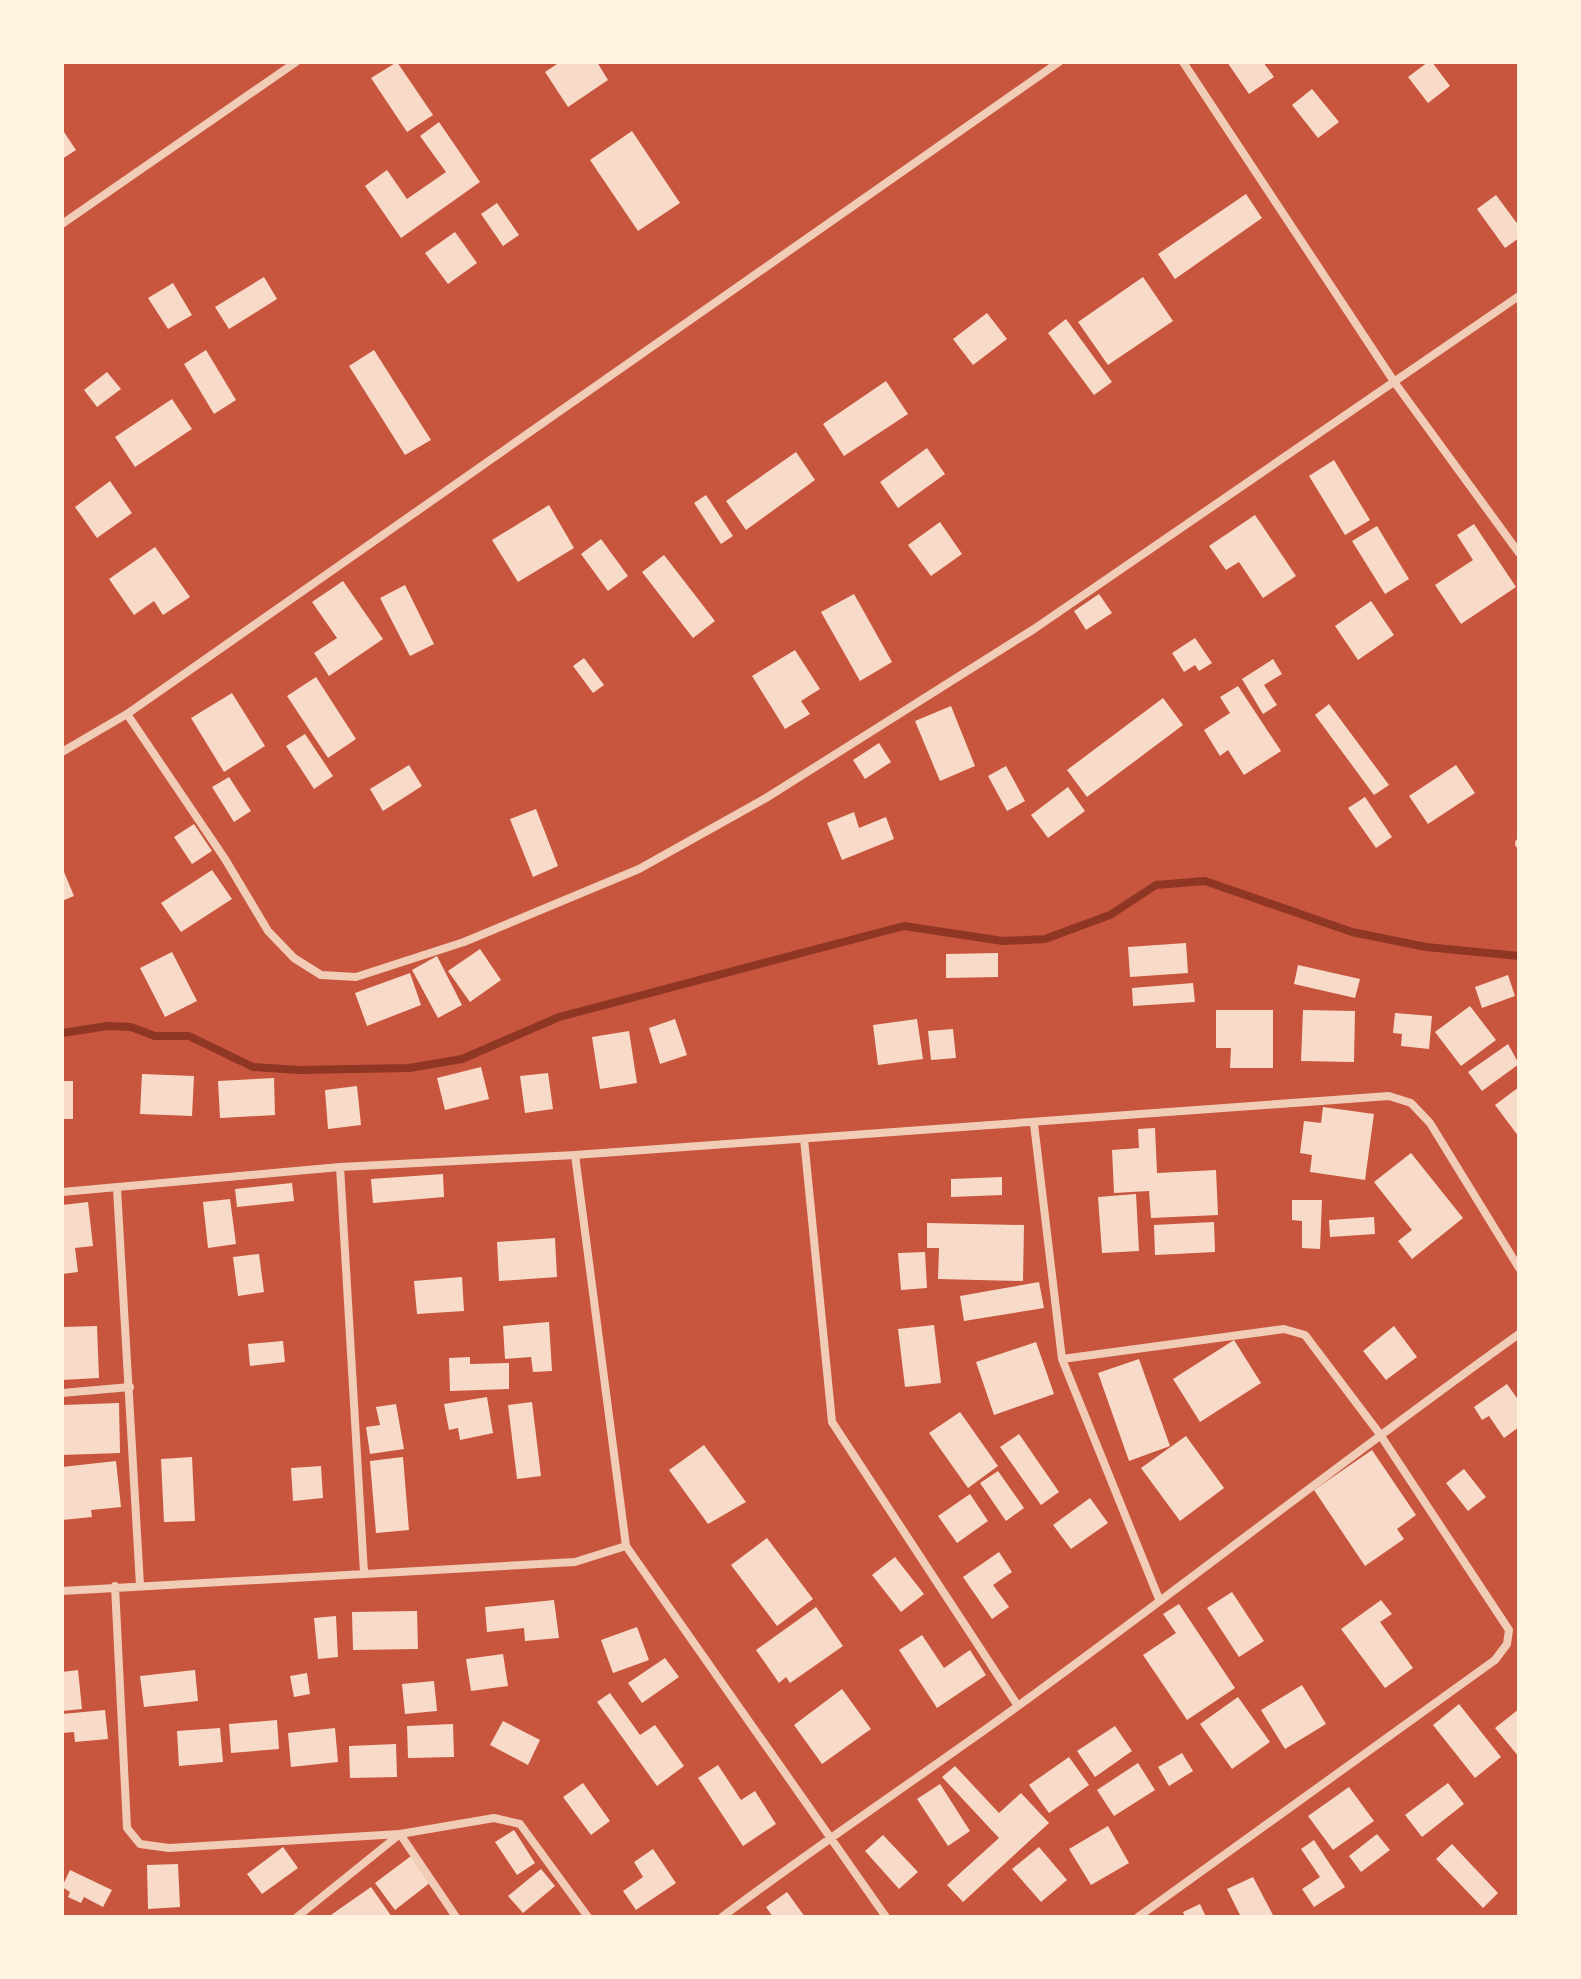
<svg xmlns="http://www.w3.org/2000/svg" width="1581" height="1979" font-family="Karla,sans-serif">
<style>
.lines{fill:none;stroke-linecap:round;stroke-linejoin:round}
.stream{stroke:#8f3625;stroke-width:8}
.building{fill:#f7dbc8}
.minor{stroke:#f1ccb7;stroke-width:8}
</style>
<rect width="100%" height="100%" fill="#c8553d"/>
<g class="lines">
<!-- stream -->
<path class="stream" d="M62,1033L108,1026L131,1027L155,1036H189L253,1067L299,1070L409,1068L462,1059L559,1017L904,926L1003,941L1045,939L1110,915L1156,885L1205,881L1352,932L1426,947L1519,956"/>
</g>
<!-- building -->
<path class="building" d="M397,62L433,115L407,132L371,78Z
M560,62H597L608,80L568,107L545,72Z
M1227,62H1263L1274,77L1249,94Z
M1428,62H1432L1450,86L1428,103L1408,77Z
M1312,89L1339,122L1318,138L1292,105Z
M439,122L480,182L401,238L365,186L387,170L407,199L446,172L420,136Z
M62,129L76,150L62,159Z
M632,131L680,203L638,231L590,160Z
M1246,194L1262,218L1175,279L1158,254Z
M1496,195L1519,226V238L1505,248L1477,209Z
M497,203L519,235L503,246L481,214Z
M455,232L477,263L448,284L425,253Z
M264,277L277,299L229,329L215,307Z
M1143,277L1173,321L1108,365L1078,322Z
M173,283L192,315L168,329L148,298Z
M987,313L1007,339L973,365L953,339Z
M1066,319L1112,382L1094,395L1048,333Z
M206,350L236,400L214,414L184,364Z
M374,350L431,440L405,455L349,366Z
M107,372L121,389L97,407L84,390Z
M886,381L908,414L844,456L823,424Z
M172,399L192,429L135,467L115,437Z
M927,448L945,474L898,508L880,482Z
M796,452L815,480L746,530L726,501Z
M1334,460L1370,520L1345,535L1309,476Z
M110,481L132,513L97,538L75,507Z
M706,495L733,536L721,544L694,503Z
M549,505L574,548L518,582L492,540Z
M1255,515L1296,576L1263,598L1239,562L1226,570L1209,546Z
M940,522L962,554L931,576L908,545Z
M1474,524L1516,587L1461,624L1435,585L1473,560L1457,535Z
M1377,526L1409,579L1385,594L1352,541Z
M601,539L628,576L608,591L581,554Z
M155,547L190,597L163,615L154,601L134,615L109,579Z
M664,555L715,621L693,638L642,572Z
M343,581L383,639L329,676L314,653L337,638L312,602Z
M405,585L434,644L410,656L380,598Z
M854,594L892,662L860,681L821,612Z
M1099,594L1112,613L1086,630L1074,611Z
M1371,601L1394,635L1358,660L1335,626Z
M1195,638L1212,663L1199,671L1195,665L1184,672L1172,653Z
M795,650L820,689L801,701L810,714L785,729L752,676Z
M584,658L604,685L593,693L573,666Z
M1273,659L1282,674L1264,685L1277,705L1263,714L1242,679Z
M316,677L356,739L328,758L287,696Z
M1238,686L1281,751L1244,775L1228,750L1220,756L1204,730L1230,713L1220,697Z
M232,693L265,746L224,772L191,718Z
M1163,698L1183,725L1087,797L1067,770Z
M1329,704L1389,785L1374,795L1315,715Z
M951,706L975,766L940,781L915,721Z
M305,734L333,776L314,789L286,746Z
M879,743L891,762L865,779L853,760Z
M409,765L422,786L383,811L370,789Z
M1456,765L1475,793L1428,824L1409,796Z
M1006,766L1025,801L1007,811L988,776Z
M229,777L251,811L234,822L212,787Z
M1068,787L1085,811L1048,838L1031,815Z
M1365,797L1392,837L1376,848L1348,808Z
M536,809L558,866L533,877L510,819Z
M854,812L859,828L886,817L894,839L842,860L827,823Z
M194,824L212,851L192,864L174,837Z
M62,867L74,896L62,901Z
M212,870L232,899L181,932L161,903Z
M1186,943L1188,973L1130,977L1128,947Z
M480,949L501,980L470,1002L448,971Z
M172,952L197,1001L165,1017L140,968Z
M998,953V977L946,978V954Z
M437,956L462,1005L438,1018L412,970Z
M1298,965L1360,979L1355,998L1294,984Z
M410,973L421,1005L367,1026L355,993Z
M1508,975L1515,996L1482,1008L1475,987Z
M1193,983L1195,1002L1133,1006L1132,988Z
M1470,1006L1496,1040L1461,1066L1435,1032Z
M1216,1010H1273V1068H1230L1231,1048H1216Z
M1303,1010L1355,1011L1354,1062L1301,1061Z
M1395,1013L1432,1016L1429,1049L1401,1046L1402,1034L1393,1033Z
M675,1019L687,1055L660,1064L649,1028Z
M917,1019L923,1059L878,1065L873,1025Z
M953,1029L956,1058L931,1060L928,1031Z
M629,1031L637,1083L600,1089L592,1037Z
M1508,1044L1519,1064L1482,1091L1468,1072Z
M481,1067L489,1099L445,1110L437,1078Z
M548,1073L553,1109L525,1113L520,1076Z
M142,1074L194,1076L192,1116L140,1114Z
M274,1078L275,1115L220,1118L218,1081Z
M62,1081H73V1119H62Z
M357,1086L361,1125L328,1129L325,1090Z
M1519,1087V1137L1495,1105Z
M1323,1107L1374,1114L1365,1180L1310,1172L1312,1155L1300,1153L1304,1121L1321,1123Z
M1155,1128L1157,1173L1216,1170L1218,1215L1151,1218L1149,1191L1114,1193L1112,1150L1139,1148L1138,1129Z
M1411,1153L1463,1218L1412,1259L1398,1241L1412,1230L1374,1182Z
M443,1174L444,1197L373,1203L371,1179Z
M1002,1177V1195L951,1197V1179Z
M292,1183L294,1201L237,1207L235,1189Z
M1136,1194L1139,1251L1102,1253L1098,1197Z
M230,1199L236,1244L208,1248L203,1202Z
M1292,1200H1322L1320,1249L1302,1248V1221L1292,1220Z
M88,1202L93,1246L75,1248L78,1272L62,1274V1205Z
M1374,1217L1375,1234L1330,1237L1329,1220Z
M1214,1222L1215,1252L1155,1255L1154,1225Z
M927,1223L1024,1225L1023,1281L938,1279L939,1248H927Z
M555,1238L557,1277L499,1281L497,1242Z
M925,1252L927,1288L901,1290L898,1253Z
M259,1254L264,1292L238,1296L233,1257Z
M462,1277L464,1311L417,1314L414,1281Z
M1039,1282L1044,1308L964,1321L960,1296Z
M549,1322L552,1371L533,1372L531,1357L505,1359L503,1326Z
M934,1325L941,1383L905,1387L898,1329Z
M97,1326L99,1378L62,1380V1327Z
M1394,1326L1417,1357L1386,1380L1363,1351Z
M1234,1340L1261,1383L1200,1422L1173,1379Z
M283,1341L285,1362L250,1366L248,1344Z
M1036,1342L1054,1394L994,1415L976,1362Z
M470,1357V1364L509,1363V1389L450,1391L449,1358Z
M1139,1359L1170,1446L1129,1461L1098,1373Z
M1507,1384L1519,1401V1427L1504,1438L1489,1416L1482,1420L1474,1407Z
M487,1397L493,1433L460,1440L458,1428L449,1430L444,1404Z
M532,1402L541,1476L517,1479L508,1405Z
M119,1403L120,1453L62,1455V1405Z
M396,1404L404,1449L370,1454L366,1427L380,1425L376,1407Z
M960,1412L998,1466L968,1488L929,1433Z
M1019,1434L1059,1492L1041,1505L1000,1447Z
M1186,1436L1224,1488L1180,1521L1141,1468Z
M704,1445L746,1502L708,1524L669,1470Z
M1372,1450L1416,1515L1397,1529L1404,1539L1365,1566L1314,1490Z
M192,1457L195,1521L164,1522L161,1459Z
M403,1457L409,1530L376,1533L370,1461Z
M116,1461L121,1507L91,1510L92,1517L62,1520V1467Z
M321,1466L323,1498L293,1501L291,1468Z
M1464,1469L1486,1497L1468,1511L1446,1483Z
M998,1471L1024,1508L1006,1521L980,1483Z
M970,1494L988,1521L957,1543L938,1516Z
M1090,1498L1108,1523L1071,1549L1053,1525Z
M767,1538L813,1599L777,1626L731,1565Z
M999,1552L1012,1572L993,1585L1009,1607L992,1619L963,1577Z
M895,1557L924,1594L901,1612L872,1575Z
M1232,1592L1264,1641L1239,1657L1207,1608Z
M554,1600L559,1638L525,1641L524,1628L487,1632L485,1607Z
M1381,1600L1392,1614L1380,1622L1413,1668L1385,1688L1341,1629Z
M1179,1604L1235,1688L1187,1720L1143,1655L1176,1633L1163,1614Z
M816,1607L843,1646L790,1683L786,1677L779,1683L756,1650Z
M417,1611L418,1649L353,1650L352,1612Z
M336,1616L338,1657L318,1659L314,1618Z
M637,1627L649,1660L613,1673L601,1640Z
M922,1635L944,1668L970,1650L986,1675L937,1708L899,1650Z
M503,1654L508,1686L471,1691L466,1659Z
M665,1658L679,1677L642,1703L628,1683Z
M78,1670L82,1709L62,1711V1672Z
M195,1670L198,1701L144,1707L140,1676Z
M307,1673L310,1694L294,1697L290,1676Z
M434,1681L437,1711L405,1714L402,1684Z
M1302,1685L1326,1724L1285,1749L1261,1710Z
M842,1689L871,1729L822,1764L794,1725Z
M610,1693L640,1735L655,1725L684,1766L657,1786L597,1702Z
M1238,1697L1270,1742L1232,1769L1200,1724Z
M1459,1704L1501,1757L1475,1778L1433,1725Z
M1519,1709V1757L1495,1728Z
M105,1710L108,1739L75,1742L74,1732L62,1733V1714Z
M277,1720L279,1749L231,1753L229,1724Z
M503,1721L540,1740L528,1765L490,1745Z
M453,1724L454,1757L408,1758L407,1726Z
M1115,1726L1132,1751L1095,1777L1077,1751Z
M220,1728L223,1762L179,1766L177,1731Z
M335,1728L338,1762L291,1767L288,1733Z
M396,1744L397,1777L350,1778L349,1746Z
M1182,1753L1193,1771L1169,1786L1158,1767Z
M1069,1757L1089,1785L1049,1813L1029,1785Z
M1138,1763L1155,1790L1114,1816L1097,1790Z
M718,1765L741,1800L755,1791L776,1824L743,1846L698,1778Z
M955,1766L999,1813L1021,1793L1049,1823L963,1902L947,1885L999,1838L942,1777Z
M583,1783L610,1821L591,1835L563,1797Z
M1448,1783L1464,1804L1422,1837L1405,1815Z
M940,1784L970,1831L948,1846L917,1799Z
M1349,1787L1374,1821L1333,1850L1308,1816Z
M1108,1826L1129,1863L1091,1885L1069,1849Z
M514,1830L535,1863L517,1875L495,1842Z
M1377,1834L1390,1850L1361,1872L1349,1856Z
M883,1835L918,1872L899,1889L865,1851Z
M1314,1840L1345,1887L1314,1907L1302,1889L1320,1877L1301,1849Z
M1452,1844L1498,1893L1483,1908L1436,1859Z
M283,1847L298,1868L262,1894L247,1874Z
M1039,1847L1067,1880L1041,1902L1012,1869Z
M653,1849L676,1883L636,1910L623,1891L643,1877L634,1862Z
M411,1856L431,1882L395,1910L375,1883Z
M178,1864L180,1907L148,1909L147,1865Z
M541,1869L555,1886L523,1913L508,1896Z
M70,1870L112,1890L103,1907L84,1897L81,1903L68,1897L70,1892L62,1887Z
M1253,1877L1274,1917H1241L1227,1889Z
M371,1887L392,1917H328Z
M787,1892L805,1917H773L766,1907Z
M1200,1904L1206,1917H1185L1183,1912Z"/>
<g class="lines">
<!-- minor -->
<path class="minor" d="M1183,62L1395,383L1519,553
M62,224L296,62
M127,714L225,859L268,931L294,958L321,975L356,977L464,942L639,869L766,798L1034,629L1519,296
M62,752L127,714L1059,62
M1519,844V843
M1034,1124L1062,1359L1159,1599
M804,1139L832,1422L1018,1706
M575,1155L626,1546
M340,1167L364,1573
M117,1189L140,1585
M62,1192L340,1167L575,1155L1389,1096L1411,1103L1430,1123L1519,1268
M1062,1359L1284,1329L1305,1335L1379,1433L1509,1630L1507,1644L1495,1660L1138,1917
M62,1393L130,1387
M115,1586L127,1828L140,1844L169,1848L400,1834L494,1818L520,1824L588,1917
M62,1591L575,1562L626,1546L886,1917
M297,1917L400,1834L456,1917
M722,1917C819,1844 920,1777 1018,1706C1186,1584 1350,1455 1519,1334"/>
</g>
<!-- border -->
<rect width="1581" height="1979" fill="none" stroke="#fff3e0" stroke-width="128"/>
</svg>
